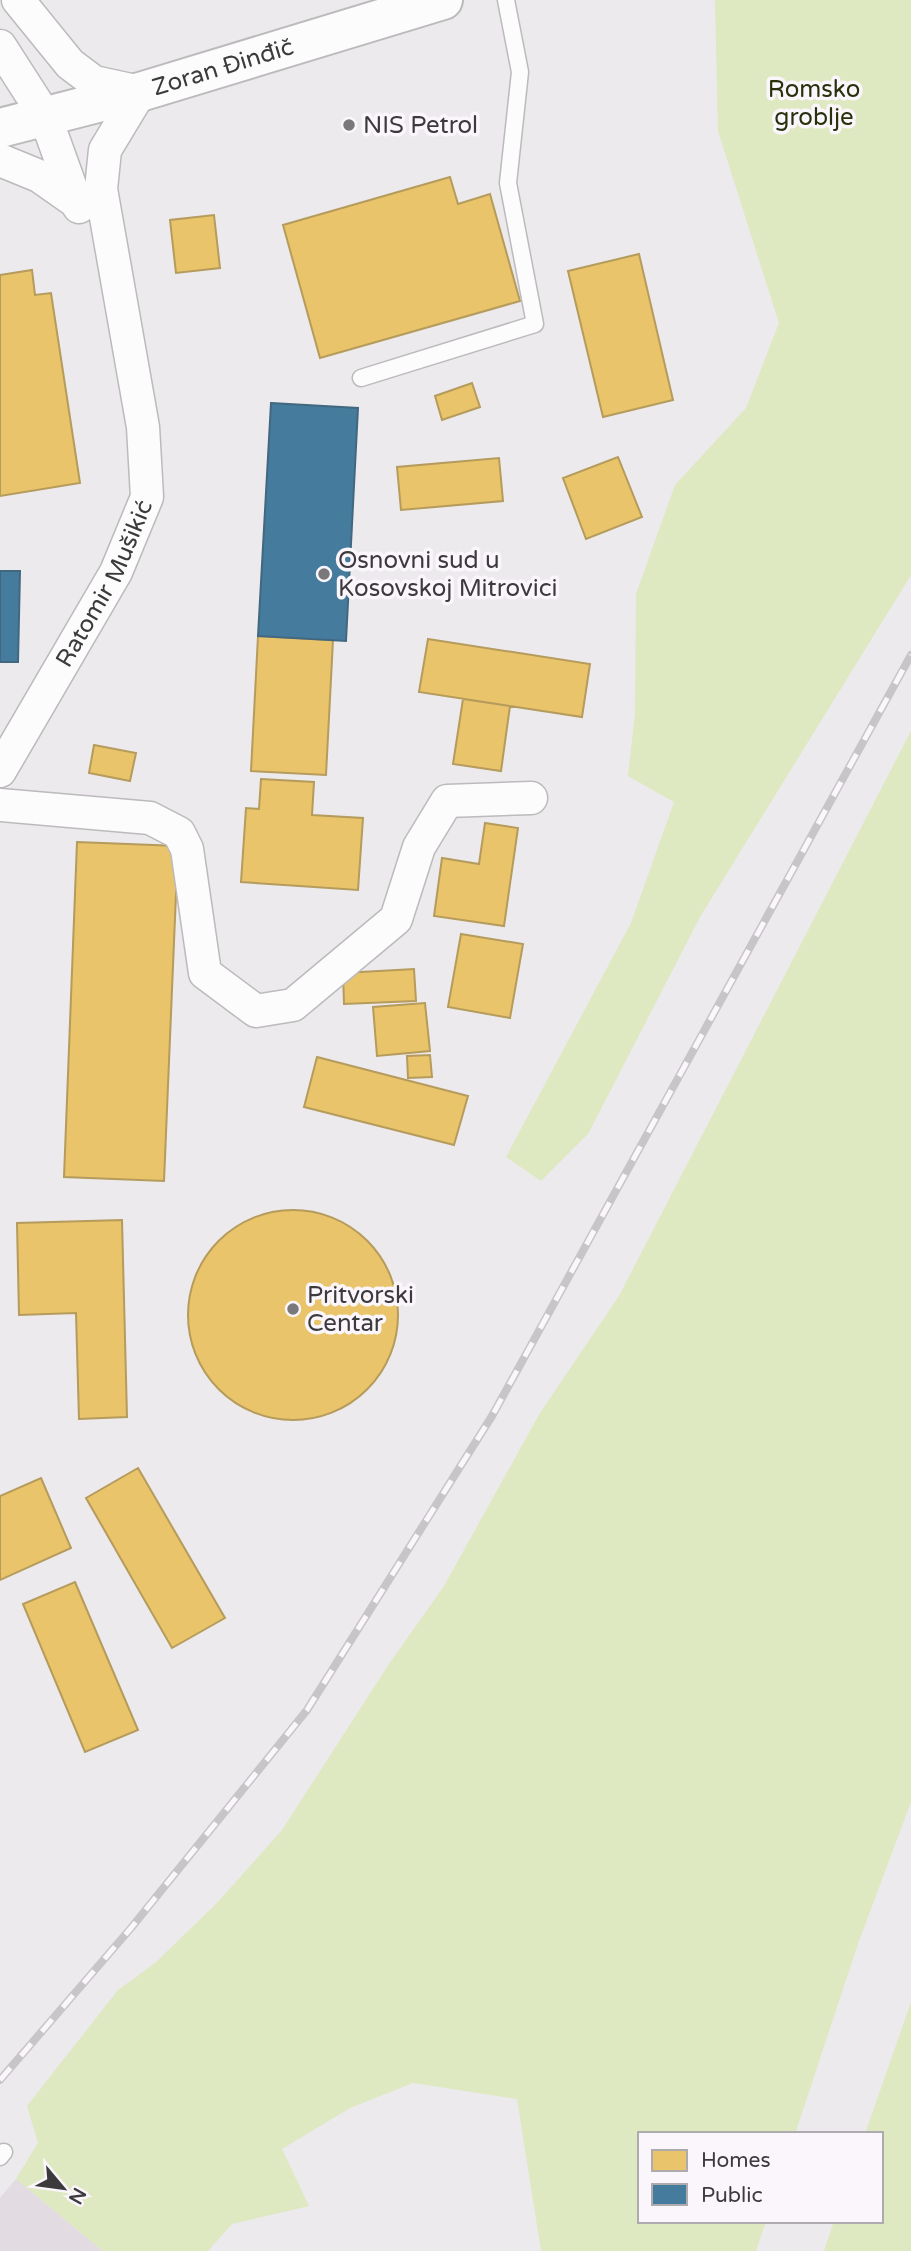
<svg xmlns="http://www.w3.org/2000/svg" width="911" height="2251" font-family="'Varela Round',sans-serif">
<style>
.built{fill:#e2dce2}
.green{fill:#dee8c1}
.homes{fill:#e9c46a;stroke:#b59b5c;stroke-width:2}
.public{fill:#457b9d;stroke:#426880;stroke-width:2}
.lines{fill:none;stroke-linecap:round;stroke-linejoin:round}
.service-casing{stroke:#bcbabc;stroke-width:19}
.minor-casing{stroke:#bcbabc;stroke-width:35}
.secondary-casing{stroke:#bcbabc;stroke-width:42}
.service{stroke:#fcfcfc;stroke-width:16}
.minor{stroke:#fcfcfc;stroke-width:32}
.secondary{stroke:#fcfcfc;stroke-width:38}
.rail-casing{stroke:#c7c5c7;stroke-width:8}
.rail{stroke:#faf6fb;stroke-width:5;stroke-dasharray:16;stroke-linecap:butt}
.poi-dot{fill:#7a787a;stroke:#faf6fb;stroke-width:2.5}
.labels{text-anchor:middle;stroke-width:7;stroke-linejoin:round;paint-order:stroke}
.street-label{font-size:24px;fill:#3c3a3c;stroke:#faf6fb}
.park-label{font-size:24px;fill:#28310b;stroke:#faf6fb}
.poi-label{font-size:24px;fill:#3c3a3c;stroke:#faf6fb;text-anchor:start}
</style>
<rect width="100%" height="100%" fill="#eceaec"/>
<!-- built -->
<path class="built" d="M16,2179L103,2251H0V2198Z"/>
<!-- green -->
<path class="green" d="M715,0H911V575L700,917L588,1134L541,1181L506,1157L631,923L674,802L628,776L635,713L636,594L675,485L746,408L779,323L718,131Z
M911,731V1802L859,1941L795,2134H640V2221H766L756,2251H541L517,2099L413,2083L350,2108L282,2149L309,2206L232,2224L208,2251H103L16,2179L38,2143L27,2106L118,1990L155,1963L217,1903L282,1830L389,1664L444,1586L540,1413L619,1296Z
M911,2002V2251H824L834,2221H881V2134H865Z"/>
<!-- homes -->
<path class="homes" d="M450,177L458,204L490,194L520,301L320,358L283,225Z
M214,215L220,268L176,273L170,220Z
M639,254L673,400L603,417L568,271Z
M32,270L35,295L51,293L80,483L0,496V275Z
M472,383L480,407L442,420L435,396Z
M618,457L642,517L586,539L563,478Z
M499,458L503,501L401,510L397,467Z
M258,636L333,640L326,775L251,771Z
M428,639L590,664L582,717L419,692Z
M463,699L510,706L501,771L453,764Z
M94,745L136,753L130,781L89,773Z
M261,779L314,782L312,815L363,818L358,890L241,882L246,808L259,809Z
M485,823L518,828L504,926L434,916L442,858L479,864Z
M77,842L178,846L164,1181L64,1177Z
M461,934L523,944L510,1018L448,1007Z
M414,969L416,1001L344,1004L343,973Z
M425,1003L430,1051L377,1056L373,1007Z
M430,1055L432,1077L408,1078L407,1056Z
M317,1057L468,1096L454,1145L304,1107Z
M188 1315a105 105 0 1 1 210 0a105 105 0 1 1-210 0Z
M122,1220L127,1417L79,1419L76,1313L19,1315L17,1223Z
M138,1468L225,1618L172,1648L86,1498Z
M41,1478L71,1548L0,1580V1496Z
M75,1582L138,1730L85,1752L23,1604Z"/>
<!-- public -->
<path class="public" d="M271,403L358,408L346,641L258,636Z
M0,571H20L18,662H0Z"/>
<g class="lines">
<defs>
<path id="service" d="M361,378L535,324L508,183L520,72L506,0
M0,2157L4,2152"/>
<g id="minor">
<path d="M0,46L45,116L76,202"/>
<path d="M0,160L39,176L76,202L79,207"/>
<path id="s1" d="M0,771L116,572L147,497L143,427L101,189L105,150L140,92L94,82L70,64L18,0"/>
<path d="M0,805L150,818L179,833L187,849L205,973L256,1011L293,1005L396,919L419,847L447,801L531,798"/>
</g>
<g id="secondary">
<path id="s2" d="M0,128L140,92L443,0"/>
</g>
</defs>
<!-- service casing -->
<use href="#service" class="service-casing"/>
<!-- minor casing -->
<use href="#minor" class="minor-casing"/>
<!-- secondary casing -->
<use href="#secondary" class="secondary-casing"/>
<!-- service -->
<use href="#service" class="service"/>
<!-- minor -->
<use href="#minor" class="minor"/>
<!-- secondary -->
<use href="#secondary" class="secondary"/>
<defs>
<path id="rail" d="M0,2080L131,1928L307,1710L492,1416L911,655"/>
</defs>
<!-- rail casing -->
<use href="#rail" class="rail-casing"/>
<!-- rail -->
<use href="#rail" class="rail"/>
</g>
<!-- markers -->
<g class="poi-dot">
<circle cx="349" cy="125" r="7"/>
<circle cx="324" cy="574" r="7"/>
<circle cx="293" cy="1309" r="7"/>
</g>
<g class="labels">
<!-- street labels -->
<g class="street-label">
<text dy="8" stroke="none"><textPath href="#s2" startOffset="231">Zoran Đinđič</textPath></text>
<text dy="8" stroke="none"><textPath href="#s1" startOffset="215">Ratomir Mušikić</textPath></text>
</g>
<!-- park labels -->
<g class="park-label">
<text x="814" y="97">Romsko<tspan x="814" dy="28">groblje</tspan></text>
</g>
<!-- poi labels -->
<g class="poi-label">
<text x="363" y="133">NIS Petrol</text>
<text x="338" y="568">Osnovni sud u<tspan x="338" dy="28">Kosovskoj Mitrovici</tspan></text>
<text x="307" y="1303">Pritvorski<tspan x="307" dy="28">Centar</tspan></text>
</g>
</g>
<!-- legend -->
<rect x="638" y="2132" width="245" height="91" fill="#faf6fb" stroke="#aeabaf" stroke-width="2"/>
<rect x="652" y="2150" width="35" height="21" fill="#e9c46a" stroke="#aeabaf" stroke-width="2"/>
<text x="701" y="2167" font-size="21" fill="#3c3a3c">Homes</text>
<rect x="652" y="2184" width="35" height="21" fill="#457b9d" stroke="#aeabaf" stroke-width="2"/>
<text x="701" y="2202" font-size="21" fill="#3c3a3c">Public</text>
<!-- north arrow -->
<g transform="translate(63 2188) rotate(119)" stroke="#faf6fb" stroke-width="5" paint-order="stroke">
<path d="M0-5L12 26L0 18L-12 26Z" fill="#3c3a3c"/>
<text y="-10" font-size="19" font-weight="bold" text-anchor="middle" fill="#3c3a3c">N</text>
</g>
</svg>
